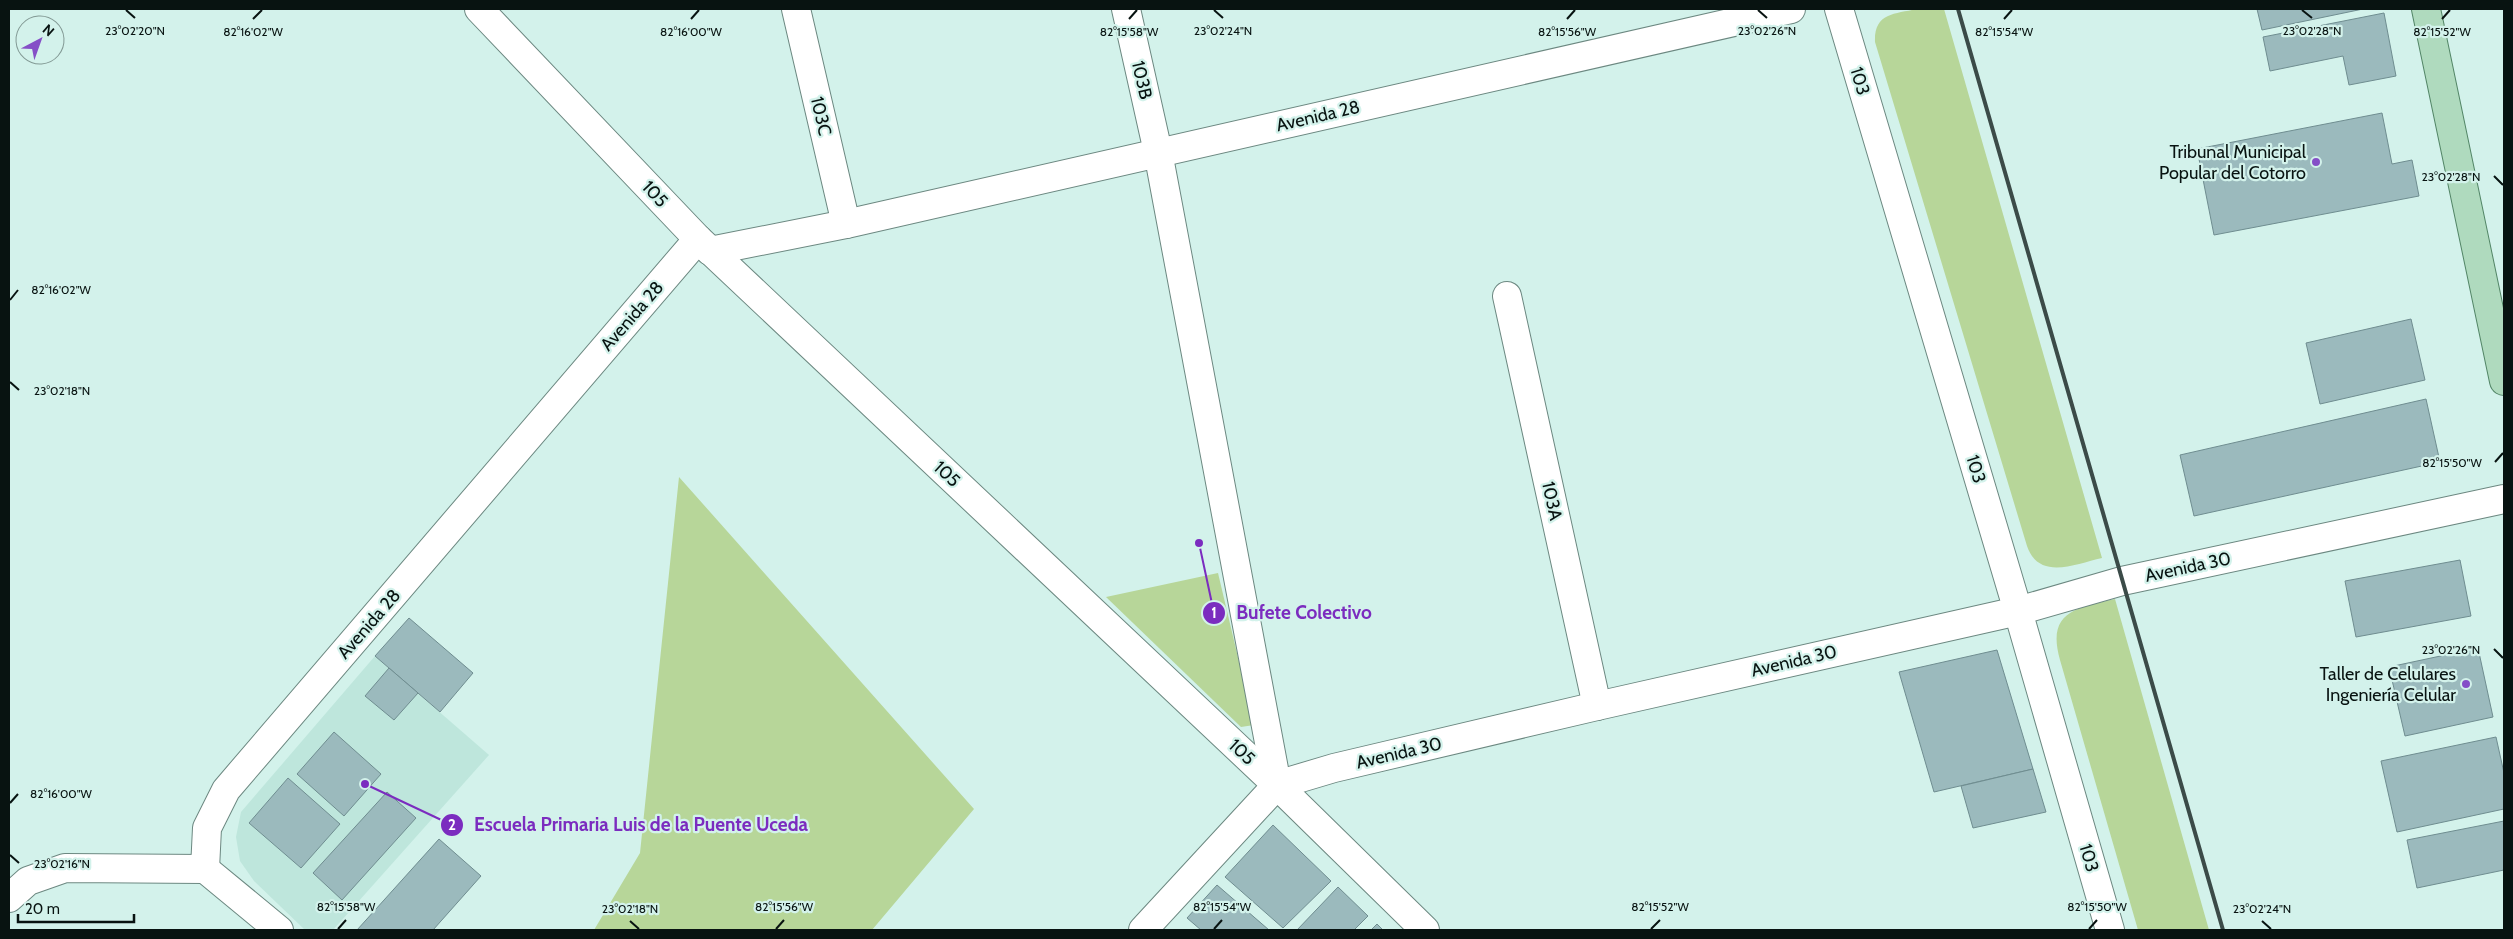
<svg xmlns="http://www.w3.org/2000/svg" width="2513" height="939" font-family="Cabin,sans-serif">
<rect width="100%" height="100%" fill="#d3f2eb"/>
<polygon fill="#bee6dc" points="375,656 489,755 333,930 305,930 254,881 240,861 236,837 241,812"/>
<g fill="#b7d699">
<path d="M1917 9H1944L2102 558C2075 564 2039 581 2027 546L1875 42C1874 13 1894 14 1917 9Z"/>
<polygon points="679,477 974,809 872,930 594,930 640,853"/>
<polygon points="1218,573 1254,725 1241,727 1106,597"/>
<path d="M2115 599 2209 930H2138L2060 660C2046 611 2077 608 2115 599Z"/>
</g>
<g fill="#9bbabd" stroke="#6f8d90">
<polygon points="2257,9 2363,9 2262,30"/>
<polygon points="2384,13 2396,76 2349,85 2343,56 2270,71 2263,37"/>
<polygon points="2382,113 2392,164 2412,160 2419,196 2214,235 2197,149"/>
<polygon points="2411,319 2425,380 2320,404 2306,343"/>
<polygon points="2426,399 2440,462 2194,516 2180,455"/>
<polygon points="2460,560 2471,616 2356,637 2345,581"/>
<polygon points="409,618 473,673 440,712 375,656"/>
<polygon points="2478,648 2493,717 2405,736 2389,667"/>
<polygon points="1997,650 2033,769 1934,792 1899,672"/>
<polygon points="389,668 418,693 394,720 365,696"/>
<polygon points="334,732 381,774 344,816 297,774"/>
<polygon points="2496,737 2504,773 2504,809 2397,832 2381,761"/>
<polygon points="2033,769 2046,812 1973,828 1961,786"/>
<polygon points="288,778 340,824 301,868 249,823"/>
<polygon points="387,792 416,818 342,900 313,873"/>
<polygon points="2504,821 2504,870 2417,888 2407,840"/>
<polygon points="1273,825 1331,881 1283,928 1225,877"/>
<polygon points="439,839 481,876 433,930 357,930"/>
<polygon points="1217,885 1269,930 1201,930 1187,918"/>
<polygon points="1338,887 1368,916 1354,930 1297,930"/>
<polygon points="1377,924 1383,930 1371,930"/>
</g>
<g fill="none" stroke-linecap="round" stroke-linejoin="round">
<defs>
<g id="street">
<polyline points="479,9 698,239 1277,785 1425,930"/>
<polyline points="796,9 846,224"/>
<polyline points="1126,9 1158,152 1277,785"/>
<polyline points="1839,9 2018,611 2110,930"/>
<polyline points="710,251 846,224 1791,9"/>
<polyline points="1507,296 1597,706"/>
<polyline points="205,869 279,930"/>
<polyline points="9,898 28,881 65,868 205,869 207,828 226,790 698,239"/>
<polyline points="1143,930 1277,785 1334,768 1597,706 2018,611 2122,581 2504,499"/>
</g>
<polyline id="primary" points="2426,9 2504,381"/>
</defs>
<use href="#street" stroke="#6c8881" stroke-width="30"/>
<use href="#primary" stroke="#528566" stroke-width="30"/>
<use href="#street" stroke="#fff" stroke-width="28"/>
<use href="#primary" stroke="#afdabe" stroke-width="28"/>
<polyline stroke="#3b4b48" stroke-width="4" points="1958,9 2223,930"/>
</g>
<path fill="none" stroke="#081311" stroke-width="2" d="M126 10 135 18M1214 10 1223 18M1758 10 1767 18M2302 10 2312 18M253 19 262 10M691 19 699 10M1129 19 1137 10M1567 19 1575 10M2004 19 2012 10M2442 19 2450 10M2494 176 2503 185M10 300 18 290M10 382 19 390M2495 462 2503 453M2494 649 2503 658M10 803 18 794M10 855 19 863M630 921 639 929M2262 921 2271 929M338 929 346 920M776 929 784 920M1214 929 1222 920M1651 929 1660 920M2089 929 2097 920"/>
<g fill="#854fc7" stroke="#d3f2eb" stroke-width="2">
<circle cx="2316" cy="162" r="5"/>
<circle cx="2466" cy="684" r="5"/>
</g>
<g text-anchor="middle" stroke-width="4.5" stroke-linejoin="round" paint-order="stroke">
<g font-size="18" fill="#081311" stroke="#d3f2eb">
<text transform="translate(1142 80) rotate(77)" y="6">103B</text>
<text transform="translate(1860 81) rotate(73)" y="6">103</text>
<text transform="translate(821 116) rotate(77)" y="6">103C</text>
<text transform="translate(1318 116) rotate(-13)" y="6">Avenida 28</text>
<text transform="translate(655 194) rotate(47)" y="6">105</text>
<text transform="translate(632 316) rotate(-49)" y="6">Avenida 28</text>
<text transform="translate(1976 469) rotate(73)" y="6">103</text>
<text transform="translate(947 474) rotate(43)" y="6">105</text>
<text transform="translate(1552 501) rotate(78)" y="6">103A</text>
<text transform="translate(2188 567) rotate(-12)" y="6">Avenida 30</text>
<text transform="translate(369 624) rotate(-49)" y="6">Avenida 28</text>
<text transform="translate(1794 661) rotate(-13)" y="6">Avenida 30</text>
<text transform="translate(1242 752) rotate(43)" y="6">105</text>
<text transform="translate(1399 753) rotate(-13)" y="6">Avenida 30</text>
<text transform="translate(2089 858) rotate(74)" y="6">103</text>
</g>
<g font-size="18" fill="#081311" stroke="#d3f2eb" text-anchor="end">
<text x="2306" y="158">Tribunal Municipal<tspan x="2306" dy="21">Popular del Cotorro</tspan></text>
<text x="2456" y="680">Taller de Celulares<tspan x="2456" dy="21">Ingeniería Celular</tspan></text>
</g>
</g>
<g font-size="12" text-anchor="middle" fill="#081311" stroke="#d3f2eb" stroke-width="4.5" stroke-linejoin="round" paint-order="stroke">
<text x="135" y="35">23°02'20"N</text>
<text x="1223" y="35">23°02'24"N</text>
<text x="1767" y="35">23°02'26"N</text>
<text x="2312" y="35">23°02'28"N</text>
<text x="253" y="36">82°16'02"W</text>
<text x="691" y="36">82°16'00"W</text>
<text x="1129" y="36">82°15'58"W</text>
<text x="1567" y="36">82°15'56"W</text>
<text x="2004" y="36">82°15'54"W</text>
<text x="2442" y="36">82°15'52"W</text>
<text x="2451" y="181">23°02'28"N</text>
<text x="61" y="294">82°16'02"W</text>
<text x="62" y="395">23°02'18"N</text>
<text x="2452" y="467">82°15'50"W</text>
<text x="2451" y="654">23°02'26"N</text>
<text x="61" y="798">82°16'00"W</text>
<text x="62" y="868">23°02'16"N</text>
<text x="346" y="911">82°15'58"W</text>
<text x="784" y="911">82°15'56"W</text>
<text x="1222" y="911">82°15'54"W</text>
<text x="1660" y="911">82°15'52"W</text>
<text x="2097" y="911">82°15'50"W</text>
<text x="630" y="913">23°02'18"N</text>
<text x="2262" y="913">23°02'24"N</text>
</g>
<path fill="none" stroke="#7b2cbf" stroke-width="2" d="M1199 543L1214 613M365 784L452 825"/>
<g fill="#7b2cbf" stroke="#d3f2eb" stroke-width="2">
<circle cx="1199" cy="543" r="5"/>
<circle cx="365" cy="784" r="5"/>
<circle cx="1214" cy="613" r="12"/>
<circle cx="452" cy="825" r="12"/>
</g>
<g font-size="15" text-anchor="middle" font-weight="bold" fill="#fff">
<text x="1214" y="618">1</text>
<text x="452" y="830">2</text>
</g>
<g font-size="19" text-anchor="middle" font-weight="bold" fill="#7b2cbf" stroke="#d3f2eb" stroke-width="4.5" stroke-linejoin="round" paint-order="stroke">
<text x="1304" y="619">Bufete Colectivo</text>
<text x="641" y="831">Escuela Primaria Luis de la Puente Uceda</text>
</g>
<rect width="2513" height="939" fill="none" stroke="#081311" stroke-width="20"/>
<g transform="translate(40 40) rotate(41)"><circle r="24" fill="#d3f2eb" stroke="#829994"/>
<path d="M0-4L9 19L0 12L-9 19Z" fill="#854fc7"/>
<text y="-8" font-size="14" font-weight="bold" text-anchor="middle" fill="#081311">N</text>
</g>
<path d="M18 914v8h116v-8" fill="none" stroke="#081311" stroke-width="2.5"/>
<text x="25" y="914" font-size="15" fill="#081311" stroke="#d3f2eb" stroke-width="4" paint-order="stroke">20 m</text>
</svg>
